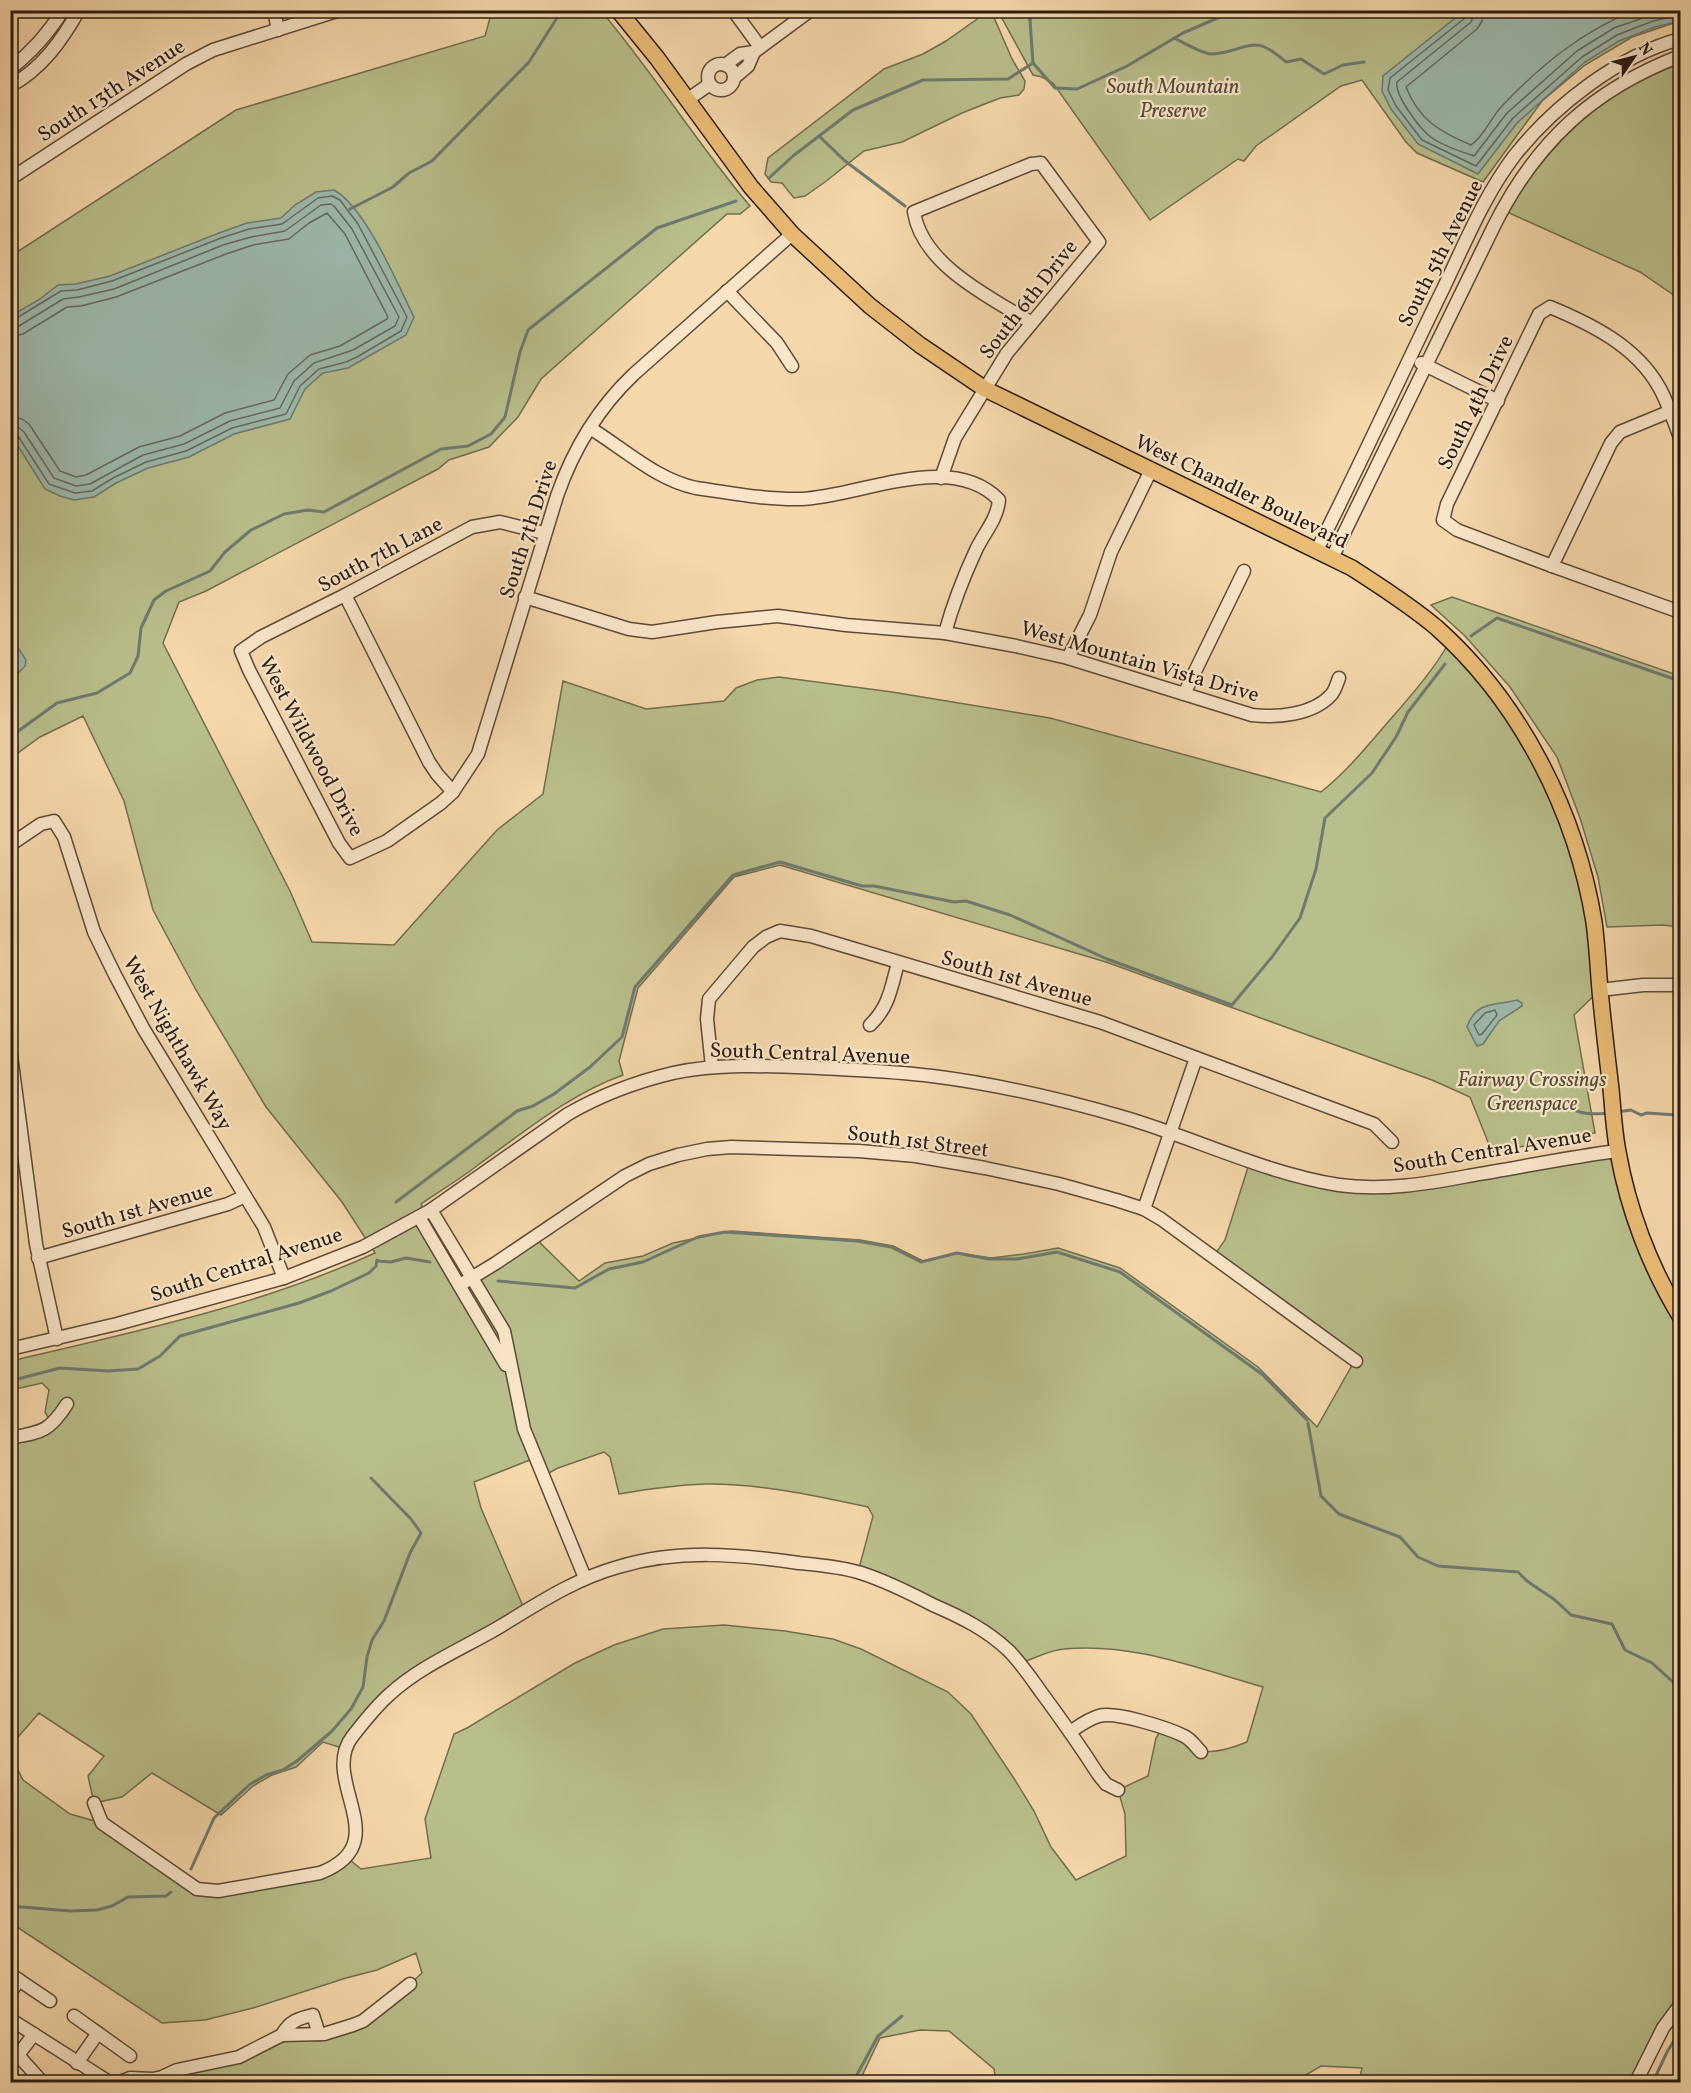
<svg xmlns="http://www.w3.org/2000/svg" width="1691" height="2093" font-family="Vollkorn,serif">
<rect width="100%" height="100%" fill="#f6d8ac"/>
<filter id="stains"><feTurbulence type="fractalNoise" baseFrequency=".00333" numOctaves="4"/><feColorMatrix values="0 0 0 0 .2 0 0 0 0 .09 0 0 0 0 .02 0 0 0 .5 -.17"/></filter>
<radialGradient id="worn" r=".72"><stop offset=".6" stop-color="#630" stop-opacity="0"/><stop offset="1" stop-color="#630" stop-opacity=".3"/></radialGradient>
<g fill="#b9bf8c" stroke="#726d4f" stroke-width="1.5">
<polygon points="1680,10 1680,21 1632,37 1585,65 1542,101 1483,182 1417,153 1406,142 1362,80 1341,86 1256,146 1244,161 1238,159 1150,220 1053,83 1042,77 1033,75 998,11"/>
<path d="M492 11H601C654 73 697 144 750 206L740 214H727L541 379 518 417 489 447 449 460 438 469 206 591 179 602 163 643 290 891 312 942 394 945 497 830 543 794 563 681 646 709 724 701 736 688 757 680 779 677 892 692 1050 718 1321 792C1344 774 1363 751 1382 729 1407 700 1432 673 1450 641L1501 699 1568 821 1600 990 1574 1015 1595 1133 1492 1152 1470 1097 1432 1080 1106 962 780 865 734 877 638 988 619 1061 623 1075C570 1094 524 1132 478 1165 460 1179 440 1191 421 1204L466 1281 534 1237 579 1281 605 1263 643 1256 673 1243 731 1231 860 1240 893 1246 923 1261 958 1253 991 1258 1024 1254 1058 1248 1120 1268 1258 1367 1317 1427 1355 1360 1213 1257 1225 1240 1250 1161 1366 1187 1618 1151 1627 1190 1680 1316V2005L1636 2082H1359L1362 2068 1321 2066 1294 2082H996L994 2069 949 2031 920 2030 880 2038 859 2082H164L177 2070 239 2057 282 2035 353 2025 410 1984 422 1973 416 1953 377 1970 346 1978 253 2008 205 2020 162 2023 11 1923V1763L17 1768 23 1780 70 1814 102 1823 197 1889 320 1873 346 1857 361 1869 431 1858 425 1819 454 1734 467 1728 575 1663 614 1645 663 1629 724 1625 785 1631 833 1639 861 1649 948 1692 971 1714 1015 1780 1034 1811 1051 1847 1076 1880 1126 1856 1125 1814 1118 1790 1148 1776 1156 1738 1162 1728C1200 1751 1202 1760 1247 1742L1263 1687C1199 1669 1132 1642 1064 1649 1049 1650 1034 1659 1020 1663L982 1629 858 1572 873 1516 868 1507C817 1496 758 1483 705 1484 677 1485 648 1489 619 1494L610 1457 604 1452 558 1468 543 1476 535 1458 474 1482 481 1508 525 1611 417 1673 345 1749 323 1742 296 1767 272 1775 253 1786 221 1815 152 1773 122 1797 94 1803 88 1776 104 1756 39 1713 11 1745V1438L52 1424 45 1412 49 1390 42 1383 11 1390V1361C134 1332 259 1306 375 1253L342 1202 266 1107 196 990 153 910 124 801 83 716 40 737 11 758V256L236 110 485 36Z"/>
<polygon points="987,12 992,13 1012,59 1025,81 1024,89 1019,95 1000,98 962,113 902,142 864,151 825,182 805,196 794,198 782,183 771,182 765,174 768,158 884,69 923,54 946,41"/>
<path d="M1680 64V304L1672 294 1640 272 1507 212C1550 143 1602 90 1680 64Z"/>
<polygon points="1452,597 1680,676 1680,927 1663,925 1607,927 1598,877 1580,818 1557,757 1510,687 1465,636 1431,605"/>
</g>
<g fill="#9db9ad" stroke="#6f7a6f" stroke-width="1.5">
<polygon points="1464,11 1680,10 1680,21 1655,27 1619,41 1585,62 1517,123 1478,174 1418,144 1391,109 1382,91 1383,76"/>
<path d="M334 190C366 208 397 283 414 317L406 335 348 368 323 373 305 389 290 419 234 434 189 457 148 468 116 483 94 497 74 500 60 496 45 489 11 435V316L40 299 58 285 76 284 110 276 219 233 247 223 281 218 295 205 316 192Z"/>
<polygon points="11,637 26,660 25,666 11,681"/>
<path d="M1517 1000 1522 1003V1006L1499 1021 1483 1044 1477 1046 1467 1027C1476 1000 1496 1006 1517 1000Z"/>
</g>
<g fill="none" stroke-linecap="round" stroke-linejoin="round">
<g stroke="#646a60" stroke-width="1.5">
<polyline points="1467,10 1465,18 1390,78 1388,90 1396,106 1422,140 1476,166 1513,118 1582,57 1617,35 1653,21 1680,15"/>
<path d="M1475 10 1471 22 1397 82C1394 94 1417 124 1427 134 1438 144 1459 151 1474 156L1507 113 1577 51 1614 28 1666 10"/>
<path d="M1484 10 1482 21 1477 29 1406 87C1419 120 1440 132 1471 145 1484 137 1491 117 1502 106 1540 66 1583 30 1636 10"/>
<polyline points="10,320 15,319 61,291 77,290 112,281 221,238 249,229 282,224 318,198 332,196 340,200 358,224 407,317 401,331 357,357 346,362 319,369 300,386 286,414 232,428 186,451 146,462 113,478 92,491 75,493 49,484 18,436 10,433"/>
<polyline points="10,328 19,326 63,299 79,297 114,289 223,245 251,237 285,231 321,205 331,204 334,206 352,229 399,317 395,326 353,350 314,363 294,381 280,408 230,421 184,444 143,455 90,484 76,486 54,478 24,432 18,427 10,426"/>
<polyline points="10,337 23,334 67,307 81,306 116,297 226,254 253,245 289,239 309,223 327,213 345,234 388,317 387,319 340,346 310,355 288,374 274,400 225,413 180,436 139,447 86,475 76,477 60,471 29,424 22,419 10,417"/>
<polygon points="1495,1010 1497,1015 1482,1034 1479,1035 1474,1025 1485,1013"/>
</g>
<g stroke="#6f7a6f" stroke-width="3">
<polyline points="1027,10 1030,20"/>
<path d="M1174 38C1183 42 1204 55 1213 54 1250 51 1251 31 1286 62L1301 59 1324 74 1343 65 1364 62"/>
<polyline points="1033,63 1030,20 1036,10"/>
<polyline points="819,136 845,161 905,206"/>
<polyline points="769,178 793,156 853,110 923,80 1008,79 1033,63 1055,88 1077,89 1127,66 1183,33 1236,10"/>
<polyline points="350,209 393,187 409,173 432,161 529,62 562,10"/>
<polyline points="1471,636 1497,618 1680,681"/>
<polyline points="10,737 57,703 97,693 130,673 138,656 141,628 154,600 166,591 210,571 225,552 251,530 284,514 308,510 324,512 441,449 468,446 491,434 505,417 520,352 528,330 657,228 736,201"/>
<path d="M1565 1106C1580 1114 1591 1115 1608 1113"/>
<polyline points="1617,1112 1631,1110 1641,1115 1647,1113 1677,1115"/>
<polyline points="396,1202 517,1111 533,1106 554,1094 590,1067 622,1037 635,987 733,875 780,862 862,886 874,886 954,902 966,901 1010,915 1107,959 1232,1005 1272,957 1300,918 1316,869 1325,818 1372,773 1396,737 1408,712 1445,664"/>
<polyline points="377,1261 391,1262 406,1258 430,1262"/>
<polyline points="498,1281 575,1288 609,1269 643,1262 698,1237 725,1232 857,1241 891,1247 921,1262 957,1253 989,1259 1017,1259 1057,1252 1120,1272 1263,1375 1307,1420"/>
<polyline points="10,1381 60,1368 108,1371 138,1369 160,1356 180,1336 299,1303 331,1291 369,1273 376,1266 377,1260"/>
<polyline points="1308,1423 1321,1496 1339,1514 1400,1537 1418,1557 1438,1566 1518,1572 1527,1581 1555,1600 1571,1615 1612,1624 1625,1650 1652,1663 1673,1682 1680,1698"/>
<polyline points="191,1869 214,1818 249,1785 266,1775 283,1770 297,1761 332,1731 351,1709 363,1687 367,1657 372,1640 384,1621 410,1553 421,1533 411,1519 371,1478"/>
<polyline points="10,1906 70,1911 97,1910 112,1906 128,1897 166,1896 171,1892"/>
<polyline points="853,2082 878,2036 902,2016"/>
<polyline points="1653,2082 1667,2052 1680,2031"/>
</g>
<defs>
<g id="minor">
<polyline points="274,10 278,30"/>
<polyline points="733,10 760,47"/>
<circle cx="721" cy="77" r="13"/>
<polyline points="725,65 740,54 754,52 811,10"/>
<path d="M10 69C32 52 48 34 63 10"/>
<polyline points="734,78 748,66 754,52"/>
<path d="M10 86C42 69 62 40 79 10"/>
<polyline points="687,100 710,84"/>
<polyline points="10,179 186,64 213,50 340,10"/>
<polyline points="727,291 777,343 792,366"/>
<polyline points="1421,363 1498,401"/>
<path d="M590 428C624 449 657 480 696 488 730 493 767 500 801 499 859 497 951 450 999 500 997 520 984 533 976 550 963 578 953 604 945 633"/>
<path d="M1680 438C1674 421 1668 403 1659 387 1636 346 1591 324 1550 307L1539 314 1447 504 1443 520 1457 530 1552 566 1680 612"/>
<path d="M941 478 955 438 1007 353 1099 242 1041 163 1031 164 914 212C922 265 991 298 1032 323"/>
<path d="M544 533 500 522 472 527 345 595 261 637 241 651 249 670 339 843 350 858 387 841 441 803 453 792 478 754 557 496C573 450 598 408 634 374L792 234"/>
<path d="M1317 550C1361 463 1401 375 1444 287 1465 243 1485 194 1515 155 1555 105 1618 56 1680 39"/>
<path d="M1332 558 1494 226C1536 142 1592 90 1680 56"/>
<polyline points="1552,566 1611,443 1620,432 1671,411"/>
<polyline points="345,595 429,762 437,774 453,792"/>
<path d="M525 597 629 629 652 632 717 622 778 616 846 625 945 633 1016 646 1068 658 1252 715C1276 718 1313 715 1331 695 1335 691 1337 683 1339 678"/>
<polyline points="1068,658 1090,615 1111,552 1151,470"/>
<polyline points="1184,694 1244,571"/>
<polyline points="10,845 41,824 54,821 64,837 94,932 115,975 143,1028 264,1227 284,1278"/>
<polyline points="1600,990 1643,985 1680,985"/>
<path d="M870 1025C889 1007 891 988 898 963"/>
<polyline points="10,1048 36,1244 57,1339"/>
<polyline points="712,1067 707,1019 709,999 753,947 766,937 780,931 811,936 1100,1022 1374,1124 1392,1142"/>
<polyline points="1144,1209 1196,1058"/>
<polyline points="431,1210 504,1331 524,1429 585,1578"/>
<polyline points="419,1217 506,1365"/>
<polyline points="38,1258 228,1204 245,1196"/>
<polyline points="460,1285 496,1263 625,1176 649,1164 678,1155 707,1149 731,1147 859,1151 916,1156 985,1168 1059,1184 1116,1200 1144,1209 1161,1219 1356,1361"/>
<path d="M10 1349 117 1324 284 1278 363 1247 431 1210 568 1114C601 1095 635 1082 673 1073 720 1063 771 1066 819 1068 856 1070 895 1071 932 1076 996 1084 1061 1099 1123 1117 1195 1138 1264 1173 1339 1185 1382 1191 1426 1184 1468 1176 1518 1168 1568 1157 1618 1151"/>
<path d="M10 1438C42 1432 49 1432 67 1404"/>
<path d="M1070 1732C1079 1726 1088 1719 1099 1716 1115 1711 1168 1728 1184 1736 1191 1739 1196 1747 1201 1752"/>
<path d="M94 1803 102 1823 197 1889 218 1891 320 1873C398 1843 319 1781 352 1737 363 1723 376 1706 390 1694 422 1665 464 1648 501 1626 539 1603 575 1579 618 1567 678 1549 738 1554 799 1563 820 1565 842 1567 861 1573 886 1581 910 1593 933 1605 961 1617 987 1630 1009 1651 1021 1663 1031 1678 1041 1692 1061 1719 1080 1746 1098 1774L1106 1784 1118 1790"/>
<polyline points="10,1974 50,2001"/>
<polyline points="10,1993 19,1980"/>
<polyline points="74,2016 130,2056"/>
<polyline points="10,2019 109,2082"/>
<polyline points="34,2034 18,2055 42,2082"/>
<path d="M282 2035C289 2021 300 2018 313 2015L319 2034"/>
<polyline points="77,2063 98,2033"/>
<polyline points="108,2082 120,2082 130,2078 153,2079 162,2077 177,2070 239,2057 282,2035 324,2034 353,2025 363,2021 410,1984"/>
<polyline points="1636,2082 1663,2028 1680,2005"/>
</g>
<path id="major" d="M618 10 657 58 751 187 792 234 870 306 920 345 985 389 1352 568C1381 587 1410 605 1437 628 1521 703 1576 812 1594 922 1597 944 1598 967 1600 990 1603 1023 1607 1056 1611 1089 1613 1110 1614 1131 1618 1152 1628 1209 1650 1267 1680 1316"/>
</defs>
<use href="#minor" stroke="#5d4a38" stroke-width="15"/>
<use href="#major" stroke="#2a1b12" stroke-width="18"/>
<use href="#minor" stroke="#f9e6c9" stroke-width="12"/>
<use href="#major" stroke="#ebbc76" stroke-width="15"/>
</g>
<g text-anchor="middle" stroke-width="4.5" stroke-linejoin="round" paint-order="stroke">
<g font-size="21" font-style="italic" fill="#554c37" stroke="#f9e6c9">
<text x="1173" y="93">South Mountain<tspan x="1173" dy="24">Preserve</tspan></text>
<text x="1532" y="1086">Fairway Crossings<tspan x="1532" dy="24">Greenspace</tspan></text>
</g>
<g font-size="21" fill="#2a1b12" stroke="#f9e6c9">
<text transform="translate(111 90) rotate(-33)" y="7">South 13th Avenue</text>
<text transform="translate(1440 253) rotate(-63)" y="7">South 5th Avenue</text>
<text transform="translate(1028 299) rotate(-52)" y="7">South 6th Drive</text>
<text transform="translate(1475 402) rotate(-64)" y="7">South 4th Drive</text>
<text transform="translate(1242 491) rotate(26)" y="7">West Chandler Boulevard</text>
<text transform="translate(528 529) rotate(-72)" y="7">South 7th Drive</text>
<text transform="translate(380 554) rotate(-28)" y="7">South 7th Lane</text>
<text transform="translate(1140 661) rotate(16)" y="7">West Mountain Vista Drive</text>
<text transform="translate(312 746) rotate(62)" y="7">West Wildwood Drive</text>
<text transform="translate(1017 978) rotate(16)" y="7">South 1st Avenue</text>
<text transform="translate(178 1043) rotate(60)" y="7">West Nighthawk Way</text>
<text transform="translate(810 1053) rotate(2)" y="7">South Central Avenue</text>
<text transform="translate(918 1141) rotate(7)" y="7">South 1st Street</text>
<text transform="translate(1492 1150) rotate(-9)" y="7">South Central Avenue</text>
<text transform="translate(137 1210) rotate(-16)" y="7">South 1st Avenue</text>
<text transform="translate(246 1264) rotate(-18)" y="7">South Central Avenue</text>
</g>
</g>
<rect width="1691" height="2093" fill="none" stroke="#f6d8ac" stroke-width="36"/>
<rect x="12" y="12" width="1667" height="2069" fill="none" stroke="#2a1b12" stroke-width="3"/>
<rect x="18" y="18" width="1655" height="2057" fill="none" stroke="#2a1b12" stroke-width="1.5"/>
<g transform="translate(1634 57) rotate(55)" stroke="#f9e6c9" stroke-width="4.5" paint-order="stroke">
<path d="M0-4.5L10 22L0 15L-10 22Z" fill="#2a1b12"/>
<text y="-9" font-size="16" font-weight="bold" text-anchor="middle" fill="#2a1b12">N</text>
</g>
<rect width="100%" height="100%" filter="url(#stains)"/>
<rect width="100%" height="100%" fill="url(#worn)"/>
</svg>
